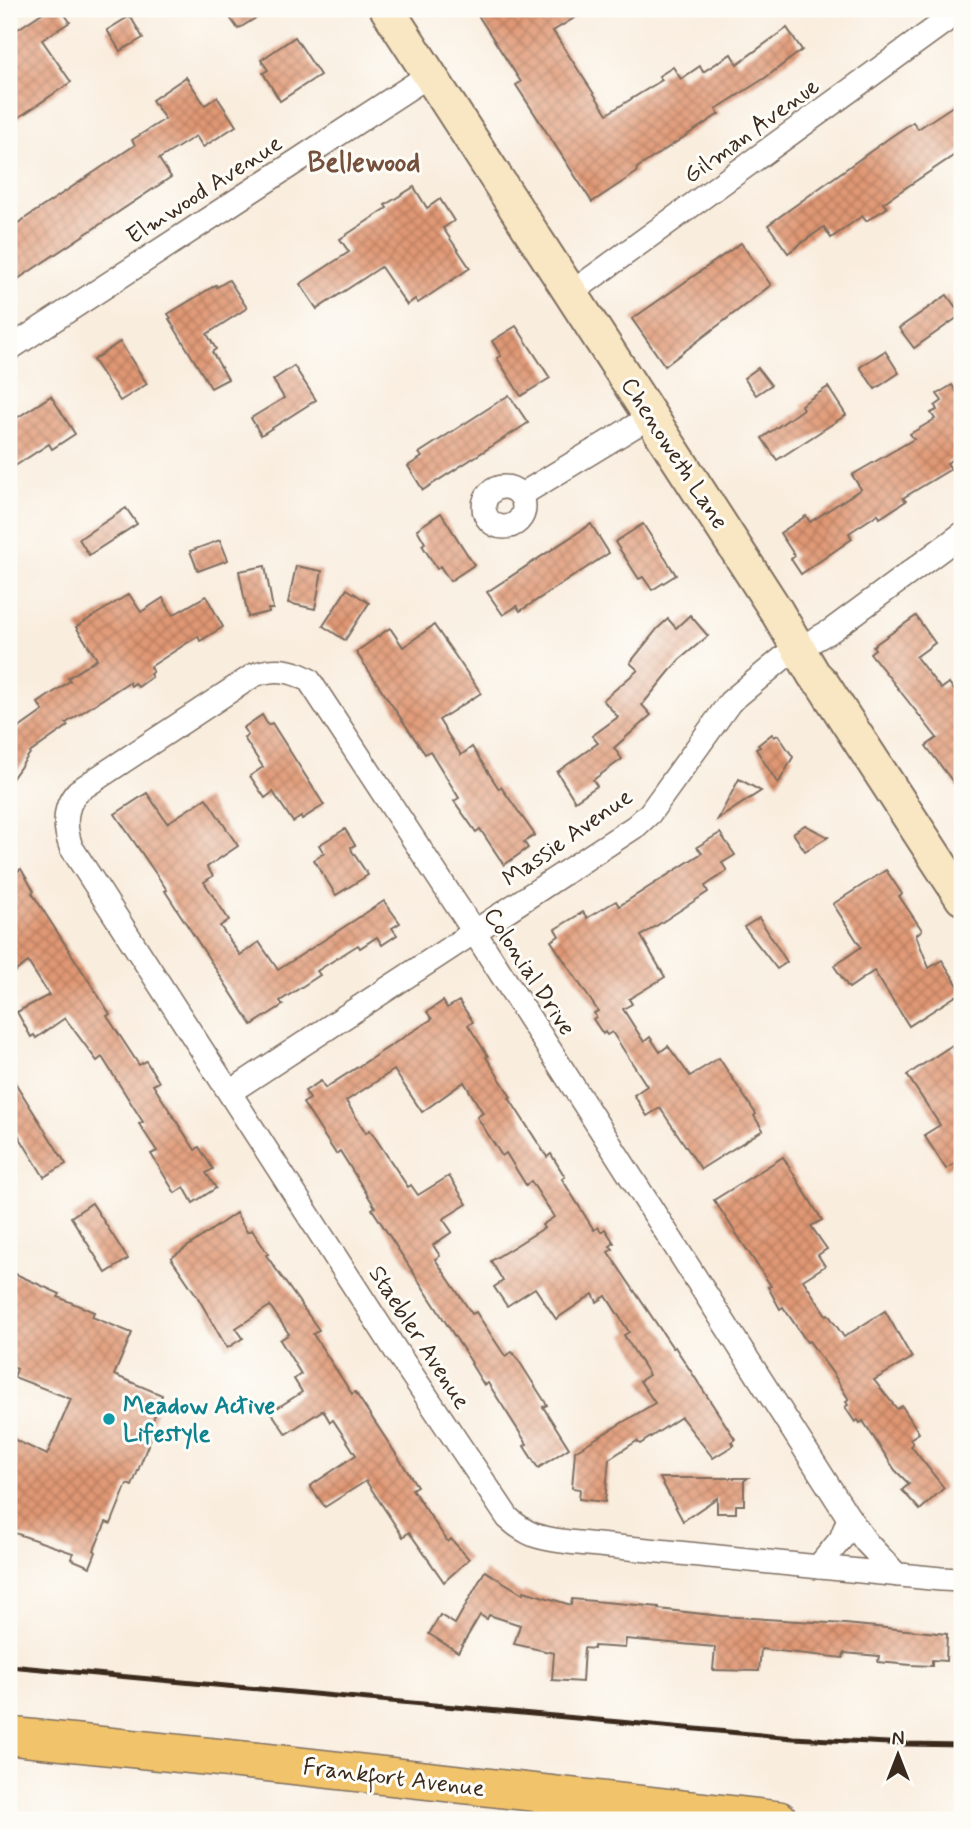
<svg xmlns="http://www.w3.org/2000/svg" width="971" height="1829" font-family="Mynerve,sans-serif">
<defs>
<pattern id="building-cross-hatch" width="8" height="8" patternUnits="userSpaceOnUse" patternTransform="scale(1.75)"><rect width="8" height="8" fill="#e09874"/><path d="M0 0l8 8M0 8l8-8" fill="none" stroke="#b77c5f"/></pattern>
</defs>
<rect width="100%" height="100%" fill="#fdfcf7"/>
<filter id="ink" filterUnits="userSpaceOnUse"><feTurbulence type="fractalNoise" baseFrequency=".0143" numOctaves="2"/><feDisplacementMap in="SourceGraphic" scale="14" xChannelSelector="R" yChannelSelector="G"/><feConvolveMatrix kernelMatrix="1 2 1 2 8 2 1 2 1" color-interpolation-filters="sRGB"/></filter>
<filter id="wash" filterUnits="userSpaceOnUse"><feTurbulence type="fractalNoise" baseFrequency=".00686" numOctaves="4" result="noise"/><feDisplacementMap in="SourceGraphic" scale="28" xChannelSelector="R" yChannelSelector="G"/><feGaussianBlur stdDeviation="1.57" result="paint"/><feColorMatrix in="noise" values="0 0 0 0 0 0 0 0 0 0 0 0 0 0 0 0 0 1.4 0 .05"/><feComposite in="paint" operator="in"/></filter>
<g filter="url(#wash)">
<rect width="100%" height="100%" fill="#f9edde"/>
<g id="blocks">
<g fill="url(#building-cross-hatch)">
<polygon points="48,9 61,9 70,22 42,40 71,82 9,124 9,35"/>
<polygon points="224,9 270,9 238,29"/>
<polygon points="474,9 589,9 553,31 607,114 662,80 659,76 673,67 681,79 700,66 703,72 731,54 737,64 787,28 802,50 765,78 716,109 719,114 637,168 636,173 592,202 516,85 521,82"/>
<polygon points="130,16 143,38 120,51 107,30"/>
<polygon points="295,37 320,75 280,101 263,73 268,70 261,60"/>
<polygon points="186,77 205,105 217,97 236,126 203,147 196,136 159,159 171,177 9,285 9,229 135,145 132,140 165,119 152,100"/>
<polygon points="962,100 962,150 883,203 887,208 866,221 862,216 831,238 824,227 788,253 768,225 892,136 913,122 918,129"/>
<polygon points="414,187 427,208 440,199 454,221 443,228 470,268 418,303 415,299 407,305 381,267 317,309 300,284 349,252 340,239 387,208 385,205"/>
<polygon points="741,243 771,285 665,366 632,319"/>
<polygon points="229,280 247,308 207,334 216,349 212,352 228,379 211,388 169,319 171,318 168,314 216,285 217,287"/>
<polygon points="947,295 961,315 914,348 899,328"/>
<polygon points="516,326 550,378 521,396 497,358 501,356 492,341"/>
<polygon points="120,342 147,384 120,401 93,360"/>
<polygon points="885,351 899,373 875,389 860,367"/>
<polygon points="294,366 316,400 261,435 251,418 284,398 273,380"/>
<polygon points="758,368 771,385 756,395 744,378"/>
<polygon points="952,385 962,400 962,453 947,463 951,469 903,498 906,501 880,518 878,514 849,533 852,539 801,574 791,559 795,556 780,533 806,516 810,522 861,489 852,475 914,439 910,434 935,419 931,413 937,410 935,406 942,401 937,394"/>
<polygon points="828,387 846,415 777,460 762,438 803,409 801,405"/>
<polygon points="509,395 528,423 423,490 408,466 422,457 419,453"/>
<polygon points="51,396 75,434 52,449 49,444 9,470 9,423"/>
<polygon points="126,508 137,524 89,555 79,539"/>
<polygon points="441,513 474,565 450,581 440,566 437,569 422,545 425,543 417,529"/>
<polygon points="591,524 609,553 520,611 517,606 503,615 487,592"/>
<polygon points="643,524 676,575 652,590 643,577 639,579 615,542"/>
<polygon points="220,540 228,560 198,571 190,551"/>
<polygon points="265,566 273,609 268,609 269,612 248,617 239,571"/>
<polygon points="296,566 322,571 315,609 288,603"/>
<polygon points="347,589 369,603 345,640 323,626"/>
<polygon points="129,594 141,612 163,598 173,615 206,596 223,627 200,641 198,636 150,667 153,672 150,674 152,677 138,687 135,683 131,686 129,682 66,723 68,726 31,752 9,783 9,738 12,733 43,711 38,703 70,681 68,678 97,659 76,627"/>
<polygon points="690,615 708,636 679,660 642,705 651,715 614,748 622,759 593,780 597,786 575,801 557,772 598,743 592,736 618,717 603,700 638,670 630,663 658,628 668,619 676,628"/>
<polygon points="916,616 935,643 916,657 941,689 949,683 962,701 962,794 926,746 937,738 870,653 875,649 873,646"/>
<polygon points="434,625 481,693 439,720 461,755 472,747 499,789 501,787 535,835 524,842 528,848 504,865 480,829 476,832 454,801 459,798 430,751 425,754 356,652 390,628 403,647"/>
<polygon points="262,715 268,725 272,723 324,805 302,819 301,817 293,822 273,792 265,798 250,776 263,767 244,738 248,735 243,728"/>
<polygon points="772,734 774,737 778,735 793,757 778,784 756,749 760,747 758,745"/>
<polygon points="739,779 761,791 718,819"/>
<polygon points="147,793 167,823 206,798 238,846 207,867 213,876 204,882 229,920 220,926 240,955 259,942 278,970 384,901 400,923 392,928 397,935 382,945 377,937 360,948 358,945 317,971 320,975 280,1001 283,1005 252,1025 165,891 167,890 115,814"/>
<polygon points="805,825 828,837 805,851 793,833"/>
<polygon points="345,829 355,845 351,847 352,851 368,875 336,895 314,860 324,853 319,845"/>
<polygon points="720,833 735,855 722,863 727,871 705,886 708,892 641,936 665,977 629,999 632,1004 623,1009 644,1042 650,1037 660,1052 668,1046 690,1076 719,1058 756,1114 754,1116 763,1130 701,1169 660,1108 647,1116 634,1095 647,1086 612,1032 607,1035 605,1032 603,1034 593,1019 596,1017 594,1013 598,1011 551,941 559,936 555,929 583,912 587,918 616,901 619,906 702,853 697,847"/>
<polygon points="21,869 34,891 32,893 110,1014 107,1016 139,1065 146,1061 159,1082 153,1085 195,1150 199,1147 213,1169 206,1173 216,1188 193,1203 184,1187 175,1193 151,1154 157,1151 139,1124 143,1122 102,1057 97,1061 65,1018 36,1038 34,1035 31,1037 17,1012 49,995 28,962 9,976 9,877"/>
<polygon points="886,870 902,894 899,896 922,930 916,935 929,968 942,960 962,992 909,1026 874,971 849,988 834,966 861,947 833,904"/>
<polygon points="759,918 787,962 777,969 744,927"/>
<polygon points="443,1001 447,1008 459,1001 473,1022 468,1025 488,1056 486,1057 511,1097 509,1098 547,1157 551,1154 565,1177 562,1179 594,1230 598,1227 601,1232 605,1229 614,1243 610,1246 613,1249 608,1252 673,1348 675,1347 735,1439 731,1442 734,1445 713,1458 681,1417 640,1444 637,1441 609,1459 605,1502 579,1499 580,1489 572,1488 575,1451 655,1403 640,1381 649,1375 624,1335 629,1332 606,1296 597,1302 593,1294 556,1319 535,1288 507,1306 494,1287 503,1281 491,1261 544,1228 542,1225 554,1217 531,1181 526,1185 506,1153 502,1156 477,1117 483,1113 464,1082 422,1112 394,1070 346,1101 366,1133 370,1130 408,1187 411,1185 418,1195 449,1176 467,1204 443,1219 452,1232 433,1245 440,1256 435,1259 472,1314 476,1312 505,1356 512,1352 519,1361 547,1405 543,1407 569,1448 538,1468 524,1446 527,1444 488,1383 484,1385 471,1364 472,1363 372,1209 375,1207 340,1151 336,1154 303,1103 310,1099 305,1091 321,1081 325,1088 432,1019 427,1012"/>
<polygon points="951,1046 962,1063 962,1159 946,1169 924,1135 940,1125 907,1075"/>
<polygon points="9,1073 66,1164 44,1177 9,1120"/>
<polygon points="783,1157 822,1220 811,1226 827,1249 818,1255 825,1266 803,1280 826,1315 828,1314 844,1337 885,1311 912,1358 874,1380 897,1409 902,1406 919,1433 910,1439 913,1444 911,1446 944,1488 920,1510 902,1490 909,1484 895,1470 863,1421 860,1423 858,1420 855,1422 845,1407 848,1405 846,1402 849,1400 834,1375 809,1341 807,1342 783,1307 780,1309 768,1287 771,1286 714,1200"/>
<polygon points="92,1203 128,1259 106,1273 71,1217"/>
<polygon points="236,1213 247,1232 252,1230 268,1254 266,1255 319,1330 313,1334 352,1394 355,1392 417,1486 412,1489 448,1542 451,1539 469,1559 444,1582 409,1532 403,1537 366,1481 325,1507 310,1486 356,1455 333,1420 330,1422 323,1410 286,1434 271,1412 302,1392 294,1379 301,1374 280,1340 289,1334 270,1306 236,1328 243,1338 227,1348 197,1296 171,1258"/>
<polygon points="9,1271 60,1294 58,1297 94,1312 92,1317 132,1333 114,1375 162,1395 149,1431 153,1432 132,1486 127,1484 111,1524 106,1522 94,1550 96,1552 90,1567 71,1559 73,1553 9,1531 9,1437 47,1455 71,1399 14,1377 17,1369 9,1365"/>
<polygon points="660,1478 748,1478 744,1481 744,1505 736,1505 736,1513 717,1513 717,1498 683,1521"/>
<polygon points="485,1571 523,1594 524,1591 571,1605 572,1599 659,1607 659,1609 721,1616 845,1624 947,1634 946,1661 932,1660 932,1666 911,1665 878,1662 879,1656 844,1653 843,1658 761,1649 759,1671 713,1670 715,1647 626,1639 625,1648 594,1646 594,1649 584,1648 582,1682 552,1680 554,1653 514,1644 520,1625 489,1615 487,1619 480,1615 458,1652 429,1634 440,1615 455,1624"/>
</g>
</g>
</g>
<g filter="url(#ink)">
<use href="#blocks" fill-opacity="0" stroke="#7e6e61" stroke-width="2"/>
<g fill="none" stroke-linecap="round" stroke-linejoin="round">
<defs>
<g id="street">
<polyline points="571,293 962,9"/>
<polyline points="9,349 429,75"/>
<circle cx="504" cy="507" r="20"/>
<polyline points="521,495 651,416"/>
<polyline points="230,1092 636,826 650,813 730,702 784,657 832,630 962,534"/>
<polyline points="818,1567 841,1539 849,1518"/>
<path d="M897 1575 866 1542 849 1518 475 933 309 680C290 669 274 668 254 675L78 791C63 807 64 827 71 847L396 1351 508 1518C529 1537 541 1538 568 1542L941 1579 962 1580"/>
</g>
<polyline id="secondary" points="387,9 777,612 814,675 822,683 962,898"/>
<polyline id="primary" points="9,1736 263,1762 779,1820"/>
</defs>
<use href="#street" stroke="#7e6e61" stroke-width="26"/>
<use href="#secondary" stroke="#7e6e61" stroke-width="37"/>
<use href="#primary" stroke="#7e6e61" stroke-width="40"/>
<use href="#street" stroke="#fff" stroke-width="23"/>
<use href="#secondary" stroke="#f9e7c3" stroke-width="33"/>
<use href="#primary" stroke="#f1c36a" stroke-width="37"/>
<polyline stroke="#3b2a1e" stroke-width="5" points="9,1666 793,1738 907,1744 962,1745"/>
</g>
</g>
<circle fill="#0f9aa8" stroke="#fdfcf7" stroke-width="2.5" cx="109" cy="1419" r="7"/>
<g text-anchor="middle" stroke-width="6" stroke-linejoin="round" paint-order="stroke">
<g font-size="24" fill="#3b2a1e" stroke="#fdfcf7">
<text transform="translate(751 130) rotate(-36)" y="8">Gilman Avenue</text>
<text transform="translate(204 189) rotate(-33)" y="8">Elmwood Avenue</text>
<text transform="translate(675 453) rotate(57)" y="8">Chenoweth Lane</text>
<text transform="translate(567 837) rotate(-35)" y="8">Massie Avenue</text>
<text transform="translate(530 971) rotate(57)" y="8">Colonial Drive</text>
<text transform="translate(420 1337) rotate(57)" y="8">Staebler Avenue</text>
<text transform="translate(394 1777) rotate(7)" y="8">Frankfort Avenue</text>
</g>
<g font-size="24" font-weight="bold" fill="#0d838f" stroke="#fdfcf7" text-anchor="start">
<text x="123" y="1413">Meadow Active<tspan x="123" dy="28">Lifestyle</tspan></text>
</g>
<g font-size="28" font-weight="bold" fill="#75503c" stroke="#fdfcf7">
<text x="364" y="171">Bellewood</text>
</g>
</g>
<rect width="971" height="1829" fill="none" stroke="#fdfcf7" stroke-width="35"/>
<g transform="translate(898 1755)" stroke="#fdfcf7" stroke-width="5" paint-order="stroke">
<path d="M0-5L12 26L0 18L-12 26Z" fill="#3b2a1e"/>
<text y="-10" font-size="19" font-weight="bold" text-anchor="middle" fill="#3b2a1e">N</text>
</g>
</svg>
